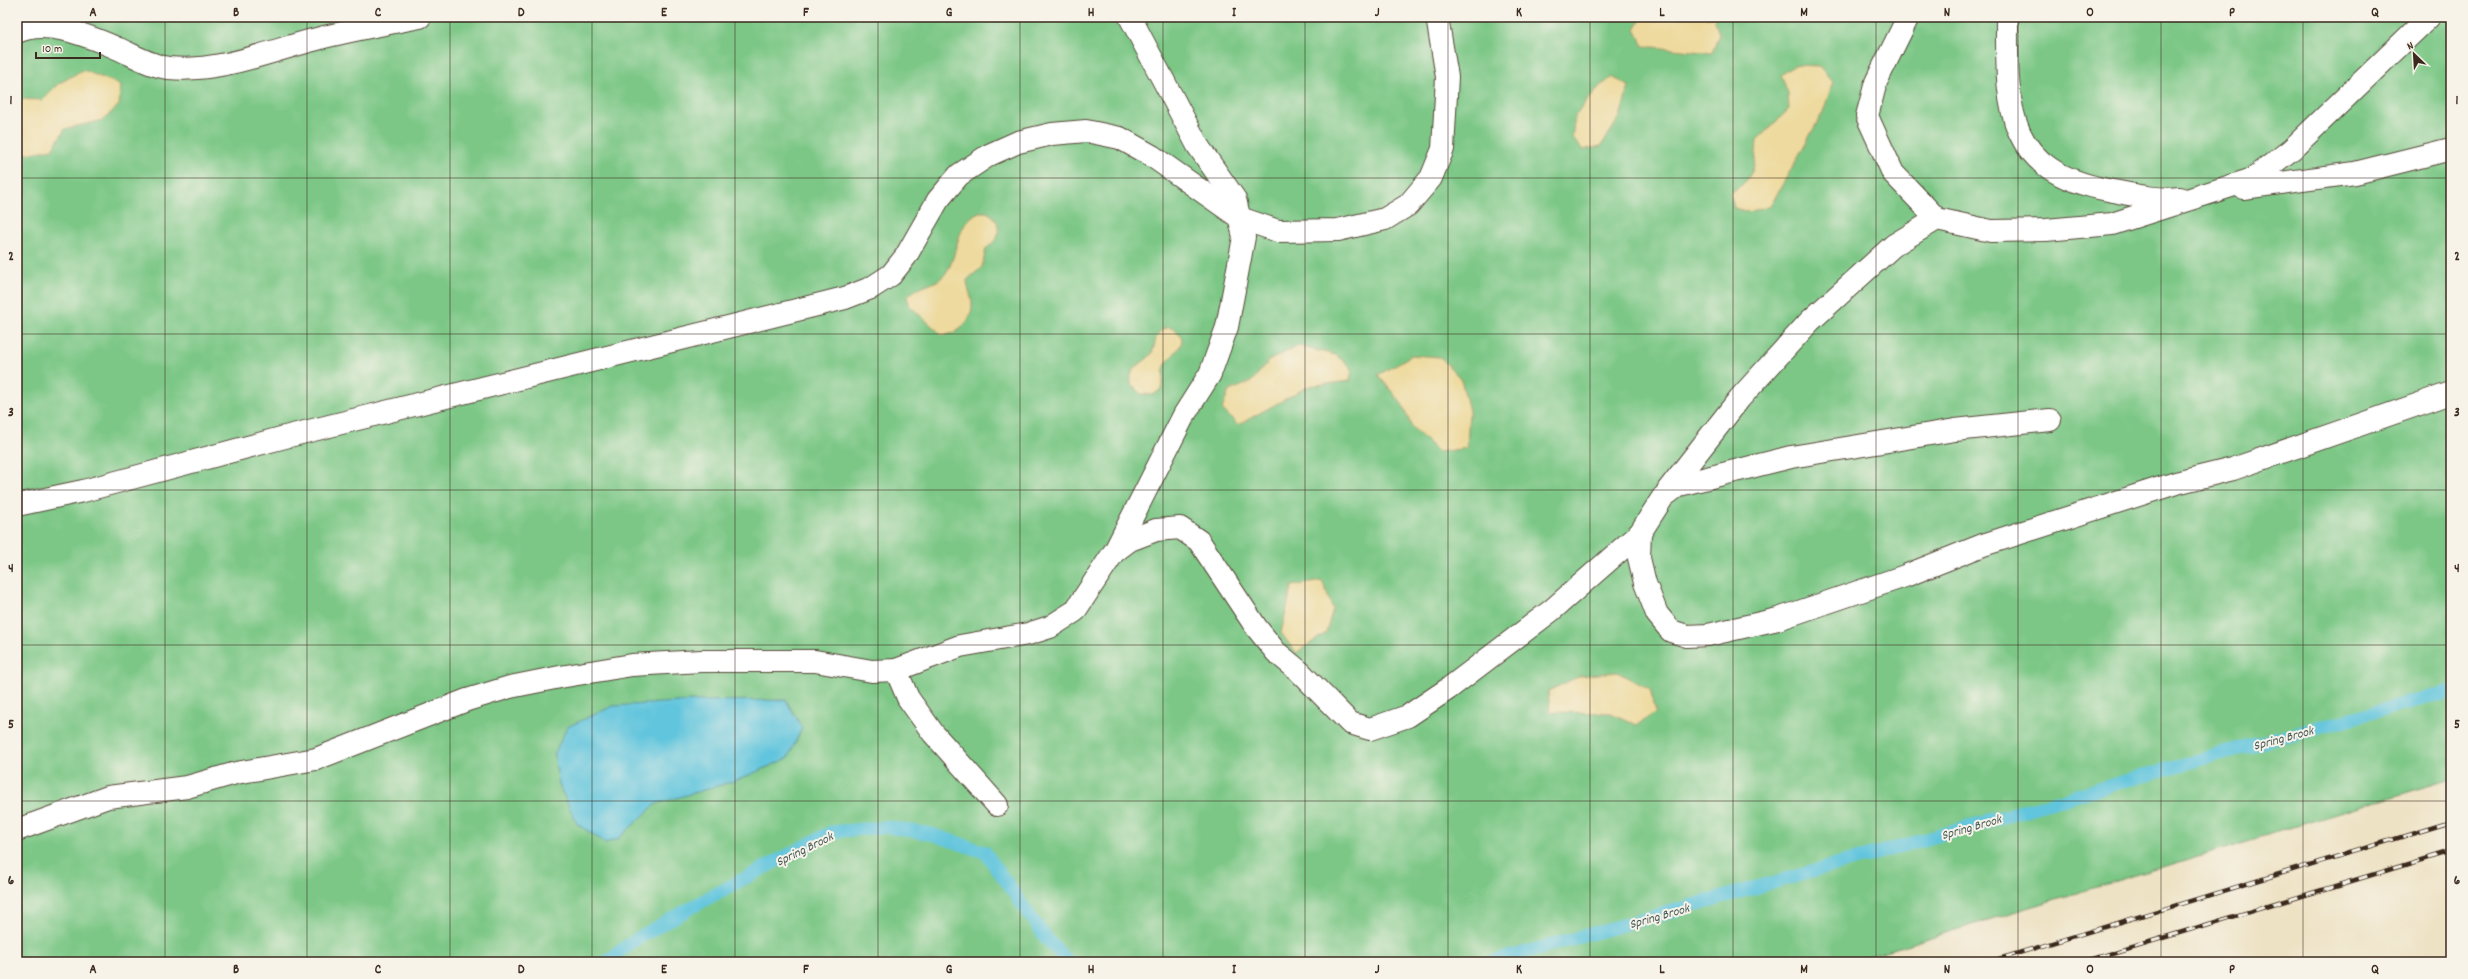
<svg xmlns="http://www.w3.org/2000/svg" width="2468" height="979" font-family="Dekko,sans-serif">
<rect width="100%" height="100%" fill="#f7f3e8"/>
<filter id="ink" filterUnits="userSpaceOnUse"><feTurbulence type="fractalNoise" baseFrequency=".025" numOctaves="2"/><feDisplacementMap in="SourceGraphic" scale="8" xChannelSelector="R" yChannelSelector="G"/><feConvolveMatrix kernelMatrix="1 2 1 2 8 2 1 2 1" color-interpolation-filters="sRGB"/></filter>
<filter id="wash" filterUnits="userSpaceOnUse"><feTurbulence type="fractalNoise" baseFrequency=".012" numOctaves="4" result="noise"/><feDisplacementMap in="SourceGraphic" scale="16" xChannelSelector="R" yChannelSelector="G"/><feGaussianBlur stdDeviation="0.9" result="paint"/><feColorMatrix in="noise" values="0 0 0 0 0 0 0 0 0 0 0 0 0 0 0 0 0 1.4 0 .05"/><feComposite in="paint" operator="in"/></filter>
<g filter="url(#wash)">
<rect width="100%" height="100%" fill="#eee2c4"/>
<polygon fill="#7bc786" stroke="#5b7852" points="17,17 2451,17 2451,779 1850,962 17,962"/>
<g fill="#eeda9e" stroke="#94825e">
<polygon points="1642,17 1714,17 1719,35 1712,53 1643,46 1635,29"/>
<path d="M1795 65 1819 66 1833 82 1823 112 1771 205 1749 212 1734 208 1730 193C1755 179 1755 166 1757 140L1789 109 1788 93 1781 75Z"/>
<polygon points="83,70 121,85 119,105 103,120 65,129 52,149 21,155 17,151 17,99 42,100 58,84"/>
<polygon points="1612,77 1629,86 1620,117 1601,146 1583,150 1572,138 1575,116 1595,91"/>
<path d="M979 212H987C998 219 1000 226 997 238L986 249 982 267 967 280C967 289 972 296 972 304 972 321 959 335 942 335L910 306 907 297C916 285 936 287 946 273 959 254 955 223 979 212Z"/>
<path d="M1169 327C1197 339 1171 353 1165 366 1162 373 1165 382 1160 390L1153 395 1141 394 1131 384C1128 365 1144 365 1152 353 1157 340 1154 331 1169 327Z"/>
<polygon points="1298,346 1336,355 1352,369 1350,381 1309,386 1238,425 1222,409 1229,391 1251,382 1270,360"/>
<polygon points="1412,355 1440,357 1461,379 1469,411 1467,448 1438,452 1412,427 1402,404 1378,375"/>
<polygon points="1322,581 1333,609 1326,633 1296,653 1281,633 1292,586"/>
<polygon points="1617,672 1650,689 1656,712 1637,725 1611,713 1550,712 1548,691 1580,676"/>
</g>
<polygon fill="#60c5dd" stroke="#4e787e" points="786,700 802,728 788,758 738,780 656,804 618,839 606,843 577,824 559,785 554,755 567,727 613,706 693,701"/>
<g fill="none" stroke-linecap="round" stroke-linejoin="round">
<g stroke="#60c5dd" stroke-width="13">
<polyline points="605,962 638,938 710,897 831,832 888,827 931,834 985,852 1045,937 1068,962"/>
<polyline points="1491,962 1875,854 2173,767 2451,691"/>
</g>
</g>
</g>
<g filter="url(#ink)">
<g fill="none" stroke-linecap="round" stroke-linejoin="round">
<defs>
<g id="lane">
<polyline points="1908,17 1876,82 1867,116 1893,173 1937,219 1991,231 2046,230 2112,224 2253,179 2292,149 2429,17"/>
<path d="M2007 17C2007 106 2003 170 2108 190 2130 194 2157 201 2180 198"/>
<path d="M17 32C48 18 90 37 119 49 135 56 151 66 169 68 219 73 269 51 317 39 351 30 386 24 420 17"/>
<polyline points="2243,188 2355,173 2451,149"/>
<polyline points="2050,420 1955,430 1791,457 1679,485 1663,497 1640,533 1639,558 1645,583 1657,614 1671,631 1687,636 1708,635 1778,619 1905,576 1983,545 2176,483 2233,469 2451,393"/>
<polyline points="1668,490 1740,398 1810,321 1894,245 1937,219"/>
<polyline points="17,505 83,491 285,437 845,298 871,288 891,275 906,256 938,200 959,175 989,155 1018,142 1052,134 1086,131 1120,138 1152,156 1240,218 1278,231 1338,230 1385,219 1408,205 1431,178 1443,149 1447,77 1437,17"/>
<polyline points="1115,551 1184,415 1210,374 1227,327 1244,237 1235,199 1198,146 1130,17"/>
<polyline points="896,670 908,698 933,733 997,805"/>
<polyline points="17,830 108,797 187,787 236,773 316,759 467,700 510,687 560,677 632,665 701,661 815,661 872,671 896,670 960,646 1028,634 1050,627 1075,611 1114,552 1130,540 1156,530 1180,528 1199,541 1256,627 1276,652 1299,671 1350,723 1370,729 1408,716 1448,689 1552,610 1640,533"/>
</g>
</defs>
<use href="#lane" stroke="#564637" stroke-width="24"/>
<use href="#lane" stroke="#fff" stroke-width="22"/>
<defs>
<g id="rail">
<polyline points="1989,962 2451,822"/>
<polyline points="2083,962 2451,851"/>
</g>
</defs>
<use href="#rail" stroke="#3b2a1e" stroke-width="4.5"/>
<use href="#rail" stroke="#f7f3e8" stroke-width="3" stroke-dasharray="9" stroke-linecap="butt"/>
</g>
</g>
<path fill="none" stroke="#3b2a1e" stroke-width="1" stroke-opacity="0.55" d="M165 17V962M307 17V962M450 17V962M592 17V962M735 17V962M878 17V962M1020 17V962M1163 17V962M1305 17V962M1448 17V962M1590 17V962M1733 17V962M1876 17V962M2018 17V962M2161 17V962M2303 17V962M17 178H2451M17 334H2451M17 490H2451M17 645H2451M17 801H2451"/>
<g text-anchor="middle" stroke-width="4" stroke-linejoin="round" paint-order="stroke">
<g font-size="13" font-style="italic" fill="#465857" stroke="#f7f3e8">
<text transform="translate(2283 737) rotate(-15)" y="5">Spring Brook</text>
<text transform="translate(1971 826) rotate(-16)" y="5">Spring Brook</text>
<text transform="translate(804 848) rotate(-26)" y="5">Spring Brook</text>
<text transform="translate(1659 915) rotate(-16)" y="5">Spring Brook</text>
</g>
</g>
<rect width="2468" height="979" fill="none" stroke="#f7f3e8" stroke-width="44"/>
<g transform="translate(2414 54) rotate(335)" stroke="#f7f3e8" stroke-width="3" paint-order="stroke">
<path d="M0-3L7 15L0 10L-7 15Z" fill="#3b2a1e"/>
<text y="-6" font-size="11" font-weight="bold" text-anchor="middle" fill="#3b2a1e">N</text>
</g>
<path d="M36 52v6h64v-6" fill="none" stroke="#3b2a1e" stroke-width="2"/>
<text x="42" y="52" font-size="12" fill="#3b2a1e" stroke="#f7f3e8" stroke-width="3" paint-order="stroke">10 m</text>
<rect x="22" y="22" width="2424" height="935" fill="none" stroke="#3b2a1e" stroke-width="1.5"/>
<g font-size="13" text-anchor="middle" font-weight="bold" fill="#3b2a1e">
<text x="93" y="16">A</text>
<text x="236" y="16">B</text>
<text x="378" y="16">C</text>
<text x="521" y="16">D</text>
<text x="664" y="16">E</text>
<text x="806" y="16">F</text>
<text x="949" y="16">G</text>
<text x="1091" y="16">H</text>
<text x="1234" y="16">I</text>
<text x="1377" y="16">J</text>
<text x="1519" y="16">K</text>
<text x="1662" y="16">L</text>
<text x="1804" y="16">M</text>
<text x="1947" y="16">N</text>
<text x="2090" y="16">O</text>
<text x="2232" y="16">P</text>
<text x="2375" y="16">Q</text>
<text x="11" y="104">1</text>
<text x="2457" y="104">1</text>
<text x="11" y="260">2</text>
<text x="2457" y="260">2</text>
<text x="11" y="416">3</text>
<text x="2457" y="416">3</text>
<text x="11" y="572">4</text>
<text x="2457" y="572">4</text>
<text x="11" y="728">5</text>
<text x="2457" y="728">5</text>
<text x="11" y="884">6</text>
<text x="2457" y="884">6</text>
<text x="93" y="973">A</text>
<text x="236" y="973">B</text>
<text x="378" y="973">C</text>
<text x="521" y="973">D</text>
<text x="664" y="973">E</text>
<text x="806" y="973">F</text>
<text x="949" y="973">G</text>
<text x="1091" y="973">H</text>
<text x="1234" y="973">I</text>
<text x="1377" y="973">J</text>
<text x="1519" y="973">K</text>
<text x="1662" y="973">L</text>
<text x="1804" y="973">M</text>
<text x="1947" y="973">N</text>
<text x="2090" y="973">O</text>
<text x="2232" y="973">P</text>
<text x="2375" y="973">Q</text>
</g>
</svg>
